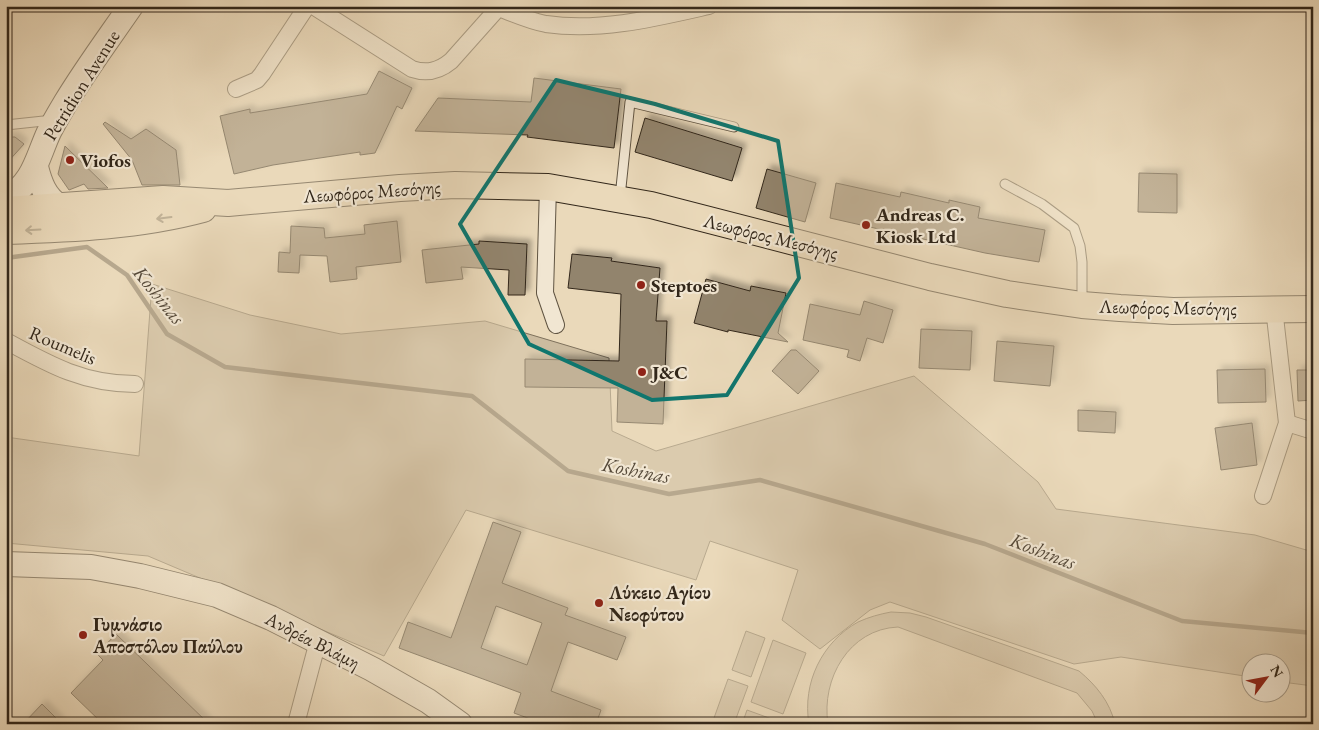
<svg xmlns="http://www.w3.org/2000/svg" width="1319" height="730" font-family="'EB Garamond',serif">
<defs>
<filter id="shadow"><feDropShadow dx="4.5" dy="-4.5" stdDeviation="2.5" flood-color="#0004"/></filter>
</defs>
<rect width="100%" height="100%" fill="#ead9ba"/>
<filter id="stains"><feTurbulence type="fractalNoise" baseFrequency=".004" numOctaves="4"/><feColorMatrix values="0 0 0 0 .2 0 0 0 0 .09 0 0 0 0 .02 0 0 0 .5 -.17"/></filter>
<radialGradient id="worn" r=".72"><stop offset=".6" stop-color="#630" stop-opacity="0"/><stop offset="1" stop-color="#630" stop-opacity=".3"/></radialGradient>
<g fill="#cbbb9f" stroke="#7e715c">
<polygon points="152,284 250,315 341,334 485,321 609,358 612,431 656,451 914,376 1038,482 1056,509 1255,535 1313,552 1313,686 1282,682 1282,662 1252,662 1251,677 1121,657 1074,664 890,602 870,610 820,649 782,620 798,570 710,541 696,580 466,510 384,656 148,556 6,543 6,437 139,456"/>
<path d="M891 612 910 613 926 617 1079 671C1096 685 1110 702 1115 724H1098L1092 711 1077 693 898 627C849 629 821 679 828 724H809C802 683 822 642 858 622 869 617 880 614 891 612Z"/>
<polygon points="746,631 765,638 751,677 732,670"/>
<polygon points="773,640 806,653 783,714 751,702"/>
<polygon points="728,679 748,686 734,724 714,718"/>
<polygon points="747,710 780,722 780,724 742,724"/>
</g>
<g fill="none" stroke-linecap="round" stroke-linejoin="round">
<polyline stroke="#7b6d5a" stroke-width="4.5" points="6,258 87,247 127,275 167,334 225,367 472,396 568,471 669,494 760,480 985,544 1182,621 1313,633"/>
</g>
<g fill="#92846d" stroke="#32271a" fill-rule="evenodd" filter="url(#shadow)">
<polygon points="379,71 412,88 402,109 397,106 375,153 360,155 360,152 273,165 234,174 220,116 250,109 250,113 367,94"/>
<polygon points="534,78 621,89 614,148 527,137 528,135 415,131 438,98 531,102"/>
<polygon points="645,118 742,148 732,181 635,152"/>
<polygon points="105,122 131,139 146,129 176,150 180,185 142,185 132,160 103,124"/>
<polygon points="6,137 15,137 24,144 6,164"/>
<polygon points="65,146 108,188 88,189 84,184 69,190 58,174"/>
<polygon points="767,169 816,183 805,222 756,208"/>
<polygon points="1139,173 1177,174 1177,213 1138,212"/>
<polygon points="836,183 900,197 901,192 949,203 949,200 980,207 978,218 1045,230 1039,262 985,253 830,218"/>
<polygon points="397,221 401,262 356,267 357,279 330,282 327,256 300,255 299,273 278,272 279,252 290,253 291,226 324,228 325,238 365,234 364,225"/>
<polygon points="479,241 527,244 525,295 508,295 509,270 461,267 463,279 426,283 422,250 479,244"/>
<polygon points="572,254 612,258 611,261 660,268 656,321 667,321 663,424 617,422 618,388 525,387 525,359 619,361 621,294 568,288"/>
<polygon points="706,279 750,291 751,286 786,293 778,333 788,342 728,330 728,332 694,323"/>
<polygon points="864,301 893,310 883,343 867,338 860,361 847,357 849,350 803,340 810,304 860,315"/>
<polygon points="921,329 972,331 970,370 919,368"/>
<polygon points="997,341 1054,346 1050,386 994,381"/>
<polygon points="791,350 796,350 819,371 798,394 772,371"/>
<polygon points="1265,369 1266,402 1218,403 1217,370"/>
<polygon points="1297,370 1313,370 1313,400 1298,401"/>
<polygon points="1078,410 1116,412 1115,433 1078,431"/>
<polygon points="1252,423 1257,465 1221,470 1215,428"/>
<path d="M493 522 521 532 502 583 568 608 565 615 626 637 617 660 568 642 551 691 601 710 596 724H544L514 713 521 693 399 648 408 622 451 638ZM496 606 542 623 527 665 481 648Z"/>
<polygon points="116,634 209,724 103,724 71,693 103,660 97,654"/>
<polygon points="42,704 62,724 23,724"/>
</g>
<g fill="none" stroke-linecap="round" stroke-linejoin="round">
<defs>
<g id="lane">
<polyline points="6,125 53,120"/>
<polyline points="1005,184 1042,204 1074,228 1080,246 1082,262 1082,302"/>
<polyline points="620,197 630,102 734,127"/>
</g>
<g id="street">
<path d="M313 6 412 69C427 74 439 71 451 61L500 6"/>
<path d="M499 8C514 14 530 21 546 24 600 32 656 18 709 6"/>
<polyline points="236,89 257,80 262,74 307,6"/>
<polyline points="548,187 545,293 556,325"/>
<path d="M6 341C50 365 84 384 135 384"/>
<polyline points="1287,423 1313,431"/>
<polyline points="1263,496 1287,423 1274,308"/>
<polyline points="296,724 318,641"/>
</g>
<g id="secondary">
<path d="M36 167C40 183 45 197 59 206H71"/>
<path d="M6 199C34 183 37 158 49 132 54 122 60 112 66 102 86 69 109 38 131 6"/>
<polyline points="6,564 91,567 140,576 217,595 271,618 372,669 428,701 460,724"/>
</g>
<g id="primary">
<polyline points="6,210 163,199 228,203 400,188 455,185 548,187 651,205 930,277 1007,294 1082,305 1120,308 1173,311 1313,309"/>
<path d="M6 231C72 229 140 226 203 209"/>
</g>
</defs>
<use href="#lane" stroke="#605442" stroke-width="11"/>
<use href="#street" stroke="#605442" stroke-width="18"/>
<use href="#secondary" stroke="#32271a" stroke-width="26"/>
<use href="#primary" stroke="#32271a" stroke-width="28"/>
<use href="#lane" stroke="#f1e6d2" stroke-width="9"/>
<use href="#street" stroke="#f1e6d2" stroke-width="16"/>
<use href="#secondary" stroke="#f1e6d2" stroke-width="24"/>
<use href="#primary" stroke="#ead9ba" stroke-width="26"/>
</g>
<defs><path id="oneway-shaft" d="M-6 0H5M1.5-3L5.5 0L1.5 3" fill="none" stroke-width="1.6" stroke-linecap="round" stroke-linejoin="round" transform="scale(1.25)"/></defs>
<g stroke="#8e806a">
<use href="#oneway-shaft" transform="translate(164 218) rotate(173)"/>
<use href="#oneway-shaft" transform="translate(33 230) rotate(177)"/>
</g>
<path d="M0 0H1319V730H0ZM556 80 655 104 778 141 799 278 727 395 652 400 529 344 460 224Z" fill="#ead9ba" fill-opacity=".55" fill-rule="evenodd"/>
<path fill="none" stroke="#0f766e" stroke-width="4" stroke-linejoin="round" d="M556 80 655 104 778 141 799 278 727 395 652 400 529 344 460 224Z"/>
<g fill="#8f2418" stroke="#f1e6d2" stroke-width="2">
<circle cx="70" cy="160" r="5"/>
<circle cx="866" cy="225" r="5"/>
<circle cx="641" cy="285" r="5"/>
<circle cx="642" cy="372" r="5"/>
<circle cx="599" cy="603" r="5"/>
<circle cx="83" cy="635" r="5"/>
</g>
<g text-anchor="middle" stroke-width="4.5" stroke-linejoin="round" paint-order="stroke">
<g font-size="19" fill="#32271a" stroke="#f1e6d2">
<text transform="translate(81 85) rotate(-58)" y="7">Petridion Avenue</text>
<text transform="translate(372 191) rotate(-4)" y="7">Λεωφόρος Μεσόγης</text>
<text transform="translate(771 236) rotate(14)" y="7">Λεωφόρος Μεσόγης</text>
<text transform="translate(1168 307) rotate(1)" y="7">Λεωφόρος Μεσόγης</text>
<text transform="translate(63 345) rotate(23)" y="7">Roumelis</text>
<text transform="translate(313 640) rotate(27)" y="7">Ανδρέα Βλάμη</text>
</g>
<g font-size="19" font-weight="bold" fill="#32271a" stroke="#f1e6d2" text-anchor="start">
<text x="80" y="167">Viofos</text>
<text x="876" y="221">Andreas C.<tspan x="876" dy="22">Kiosk Ltd</tspan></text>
<text x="651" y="292">Steptoes</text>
<text x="652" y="379">J&amp;C</text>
<text x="609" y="599">Λύκειο Αγίου<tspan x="609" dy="22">Νεοφύτου</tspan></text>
<text x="93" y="631">Γυμνάσιο<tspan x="93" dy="22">Αποστόλου Παύλου</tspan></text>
</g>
<g font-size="20" font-style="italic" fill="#564a3a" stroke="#f1e6d2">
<text transform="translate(159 295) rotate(51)" y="7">Koshinas</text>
<text transform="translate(636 470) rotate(11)" y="7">Koshinas</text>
<text transform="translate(1043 551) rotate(21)" y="7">Koshinas</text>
</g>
</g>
<rect width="1319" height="730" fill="none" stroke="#ead9ba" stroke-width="25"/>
<rect x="8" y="8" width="1304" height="715" fill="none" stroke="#32271a" stroke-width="2.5"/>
<rect x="12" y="12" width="1294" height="705" fill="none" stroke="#32271a"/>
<g transform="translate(1266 678) rotate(58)"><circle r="24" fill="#f1e6d2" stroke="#a59a88"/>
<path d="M0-4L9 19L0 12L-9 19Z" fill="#8f2418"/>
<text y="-8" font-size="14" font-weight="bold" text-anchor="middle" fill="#32271a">N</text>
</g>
<rect width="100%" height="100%" filter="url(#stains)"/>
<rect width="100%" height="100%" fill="url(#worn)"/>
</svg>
